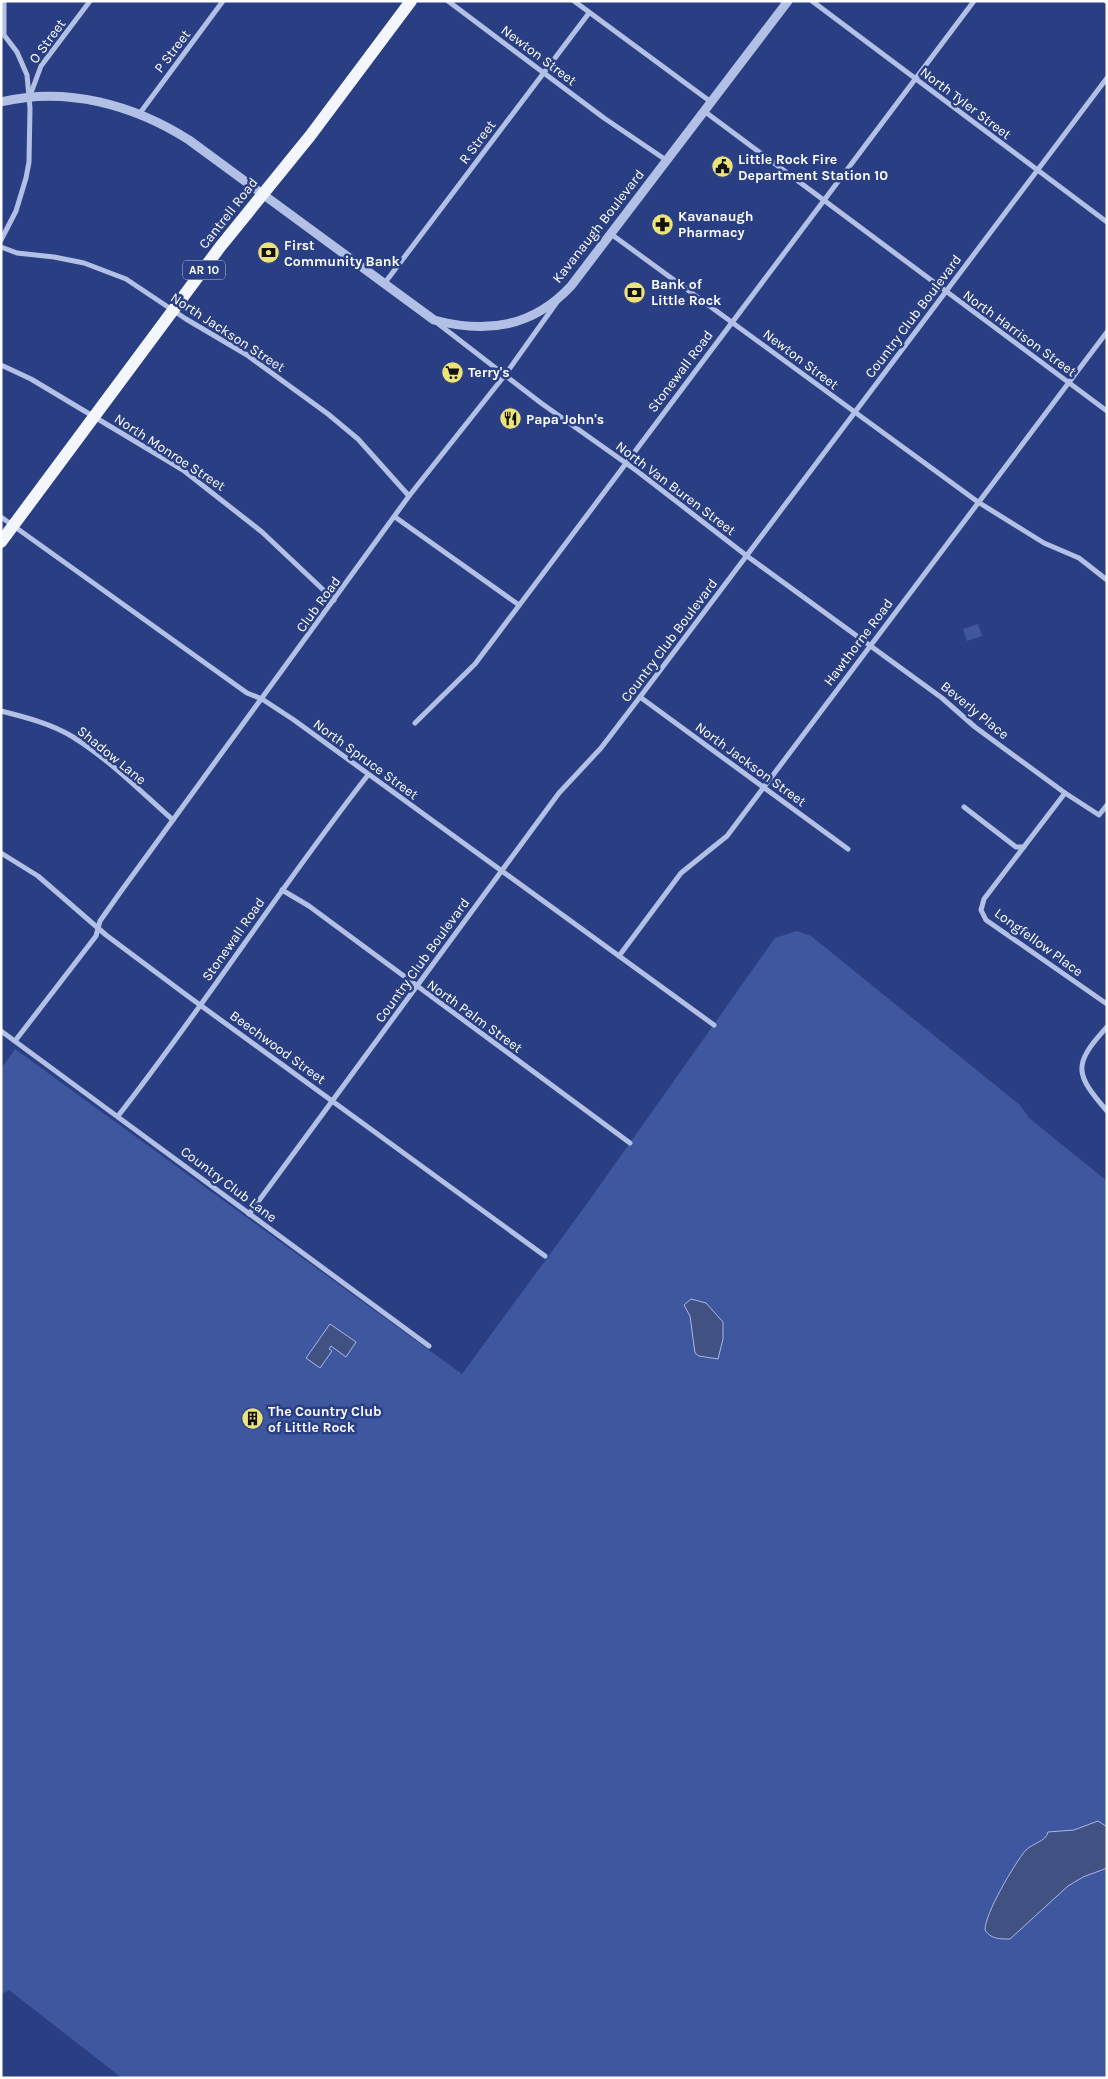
<svg xmlns="http://www.w3.org/2000/svg" width="1108" height="2079" font-family="Karla,sans-serif">
<rect width="100%" height="100%" fill="#2a3f83"/>
<g fill="#3f579f">
<polygon points="978,624 982,636 967,641 963,629"/>
<polygon points="797,931 811,936 1020,1105 1029,1118 1107,1181 1107,2078 122,2078 9,1990 1,1994 1,1069 15,1049 462,1374 586,1205 775,938"/>
</g>
<g fill="#415182" stroke="#a8b9e6">
<polygon points="691,1299 706,1303 723,1322 723,1339 718,1359 699,1356 695,1353 690,1316 684,1305"/>
<polygon points="330,1324 356,1342 346,1357 331,1346 329,1349 332,1351 320,1368 306,1358"/>
<path d="M1098 1821 1107 1827V1868L1083 1877 1068 1886 1010 1939C999 1939 991 1939 985 1930 985 1913 1014 1865 1025 1851 1032 1843 1046 1842 1048 1832L1074 1830Z"/>
</g>
<g fill="none" stroke-linecap="round" stroke-linejoin="round">
<g stroke="#b3c0e6" stroke-width="5">
<polyline points="448,1 604,118 666,160"/>
<polyline points="574,1 711,102"/>
<polyline points="812,1 1107,222"/>
<polyline points="1106,1 1107,2"/>
<polyline points="31,93 41,66 90,1"/>
<polyline points="704,111 1107,411"/>
<polyline points="140,113 223,1"/>
<polyline points="611,234 978,502 1044,543 1079,558 1107,580"/>
<polyline points="1,240 16,211 26,178 29,162 30,108 27,75 17,52 4,35 4,1"/>
<polyline points="1,247 17,253 54,257 84,263 126,279 186,319 247,355 328,414 358,439 409,496"/>
<polyline points="384,284 589,13"/>
<polyline points="436,322 541,403 637,471 747,556 942,698 975,727 1065,793 1099,815 1107,805"/>
<polyline points="1,365 31,379 183,470 262,532 334,600"/>
<polyline points="1,517 247,693 262,699 294,720 714,1025"/>
<polyline points="395,517 519,605"/>
<polyline points="640,697 848,849"/>
<path d="M1 711C25 717 52 724 73 737 110 760 141 792 173 820"/>
<polyline points="415,723 475,664 974,1"/>
<polyline points="1065,793 984,899 981,910 986,920 1107,1004"/>
<polyline points="964,807 1016,847 1024,847"/>
<polyline points="1,853 38,876 106,935 185,994 545,1256"/>
<polyline points="282,890 309,906 630,1143"/>
<polyline points="619,956 681,873 727,836 1107,332"/>
<path d="M1107 1027C1072 1065 1075 1074 1107 1111"/>
<polyline points="1,1031 429,1346"/>
<polyline points="15,1041 96,936 100,921 119,894 409,496 505,375 557,302"/>
<path d="M118 1116C205 1005 281 886 368 775"/>
<polyline points="249,1214 559,793 601,748 640,697 1107,78"/>
</g>
<path stroke="#b3c0e6" stroke-width="9" d="M1 102C67 86 134 105 189 140L434 320C487 334 533 327 571 286L788 1"/>
<polyline stroke="#f4f6fe" stroke-width="12" points="1,542 220,247 310,136 411,1"/>
</g>
<defs>
<symbol id="civic-disc" viewBox="-11 -11 22 22"><circle r="9.5" fill="#ede37b" stroke="#2a3f83"/><path d="M-.6-6.5H3V-4.5H.6V-3L4-1V1h2V6H-6V1h2V-1L-.6-3ZM-1.2 2.5V6h2.4V2.5Z" fill="#111"/></symbol>
<symbol id="pharmacy-disc" viewBox="-11 -11 22 22"><circle r="9.5" fill="#ede37b" stroke="#2a3f83"/><path d="M-2-6h4v4h4v4h-4v4h-4v-4h-4v-4h4Z" fill="#111"/></symbol>
<symbol id="bank-disc" viewBox="-11 -11 22 22"><circle r="9.5" fill="#ede37b" stroke="#2a3f83"/><path d="M-6-4H6V4H-6ZM0-2.3a2.3 2.3 0 1 0 0 4.6a2.3 2.3 0 1 0 0-4.6Z" fill="#111"/></symbol>
<symbol id="supermarket-disc" viewBox="-11 -11 22 22"><circle r="9.5" fill="#ede37b" stroke="#2a3f83"/><path d="M-6-5.5h2.5l.6 2H6L4.5 2H-2.5L-4.4-4H-6ZM-1.5 3.2a1.3 1.3 0 1 0 .1 0ZM3 3.2a1.3 1.3 0 1 0 .1 0Z" fill="#111"/></symbol>
<symbol id="restaurant-disc" viewBox="-11 -11 22 22"><circle r="9.5" fill="#ede37b" stroke="#2a3f83"/><path d="M-5-6h1v4h1v-4h1v4h1v-4h1v5L-1.5 .5V6h-2V.5L-5-1ZM5-6V6H3V1.5H1.5Q1.5-4 5-6Z" fill="#111"/></symbol>
<symbol id="building-disc" viewBox="-11 -11 22 22"><circle r="9.5" fill="#ede37b" stroke="#2a3f83"/><path d="M-4-6H4V6H1V3H-1V6H-4ZM-2.5-4.3h1.7v1.8h-1.7ZM.8-4.3h1.7v1.8H.8ZM-2.5-1h1.7V.8h-1.7ZM.8-1h1.7V.8H.8Z" fill="#111"/></symbol>
</defs>
<g fill-rule="evenodd">
<use href="#civic-disc" x="710" y="154" width="25" height="25"/>
<use href="#pharmacy-disc" x="650" y="212" width="25" height="25"/>
<use href="#bank-disc" x="256" y="240" width="25" height="25"/>
<use href="#bank-disc" x="622" y="280" width="25" height="25"/>
<use href="#supermarket-disc" x="440" y="360" width="25" height="25"/>
<use href="#restaurant-disc" x="498" y="406" width="25" height="25"/>
<use href="#building-disc" x="240" y="1406" width="25" height="25"/>
</g>
<g text-anchor="middle" stroke-width="5" stroke-linejoin="round" paint-order="stroke">
<rect fill="#2a3f83" stroke="#bfc5da" stroke-width="1" x="183" y="260.5" width="42" height="19" rx="4"/>
<g font-size="12" font-weight="bold" fill="#fff">
<text x="204" y="274">AR 10</text>
</g>
<g font-size="14" fill="#fff" stroke="#2a3f83">
<text transform="translate(47 41) rotate(-54)" y="5">O Street</text>
<text transform="translate(172 51) rotate(-53)" y="5">P Street</text>
<text transform="translate(539 55) rotate(37)" y="5">Newton Street</text>
<text transform="translate(966 103) rotate(37)" y="5">North Tyler Street</text>
<text transform="translate(477 142) rotate(-53)" y="5">R Street</text>
<text transform="translate(228 213) rotate(-52)" y="5">Cantrell Road</text>
<text transform="translate(598 226) rotate(-52)" y="5">Kavanaugh Boulevard</text>
<text transform="translate(913 316) rotate(-53)" y="5">Country Club Boulevard</text>
<text transform="translate(228 332) rotate(33)" y="5">North Jackson Street</text>
<text transform="translate(1020 333) rotate(36)" y="5">North Harrison Street</text>
<text transform="translate(801 359) rotate(37)" y="5">Newton Street</text>
<text transform="translate(680 371) rotate(-53)" y="5">Stonewall Road</text>
<text transform="translate(170 452) rotate(33)" y="5">North Monroe Street</text>
<text transform="translate(676 488) rotate(37)" y="5">North Van Buren Street</text>
<text transform="translate(318 604) rotate(-54)" y="5">Club Road</text>
<text transform="translate(669 640) rotate(-53)" y="5">Country Club Boulevard</text>
<text transform="translate(858 642) rotate(-53)" y="5">Hawthorne Road</text>
<text transform="translate(975 710) rotate(39)" y="5">Beverly Place</text>
<text transform="translate(112 755) rotate(39)" y="5">Shadow Lane</text>
<text transform="translate(366 759) rotate(36)" y="5">North Spruce Street</text>
<text transform="translate(751 764) rotate(36)" y="5">North Jackson Street</text>
<text transform="translate(233 939) rotate(-55)" y="5">Stonewall Road</text>
<text transform="translate(1039 942) rotate(36)" y="5">Longfellow Place</text>
<text transform="translate(422 960) rotate(-54)" y="5">Country Club Boulevard</text>
<text transform="translate(475 1016) rotate(36)" y="5">North Palm Street</text>
<text transform="translate(278 1047) rotate(36)" y="5">Beechwood Street</text>
<text transform="translate(229 1184) rotate(37)" y="5">Country Club Lane</text>
</g>
<g font-size="14" font-weight="bold" fill="#fff" stroke="#2a3f83" text-anchor="start">
<text x="738" y="164">Little Rock Fire<tspan x="738" dy="16">Department Station 10</tspan></text>
<text x="678" y="221">Kavanaugh<tspan x="678" dy="16">Pharmacy</tspan></text>
<text x="284" y="250">First<tspan x="284" dy="16">Community Bank</tspan></text>
<text x="651" y="289">Bank of<tspan x="651" dy="16">Little Rock</tspan></text>
<text x="468" y="377">Terry's</text>
<text x="526" y="424">Papa John's</text>
<text x="268" y="1416">The Country Club<tspan x="268" dy="16">of Little Rock</tspan></text>
</g>
</g>
<rect width="1108" height="2079" fill="none" stroke="#ffffff" stroke-width="5"/>
</svg>
